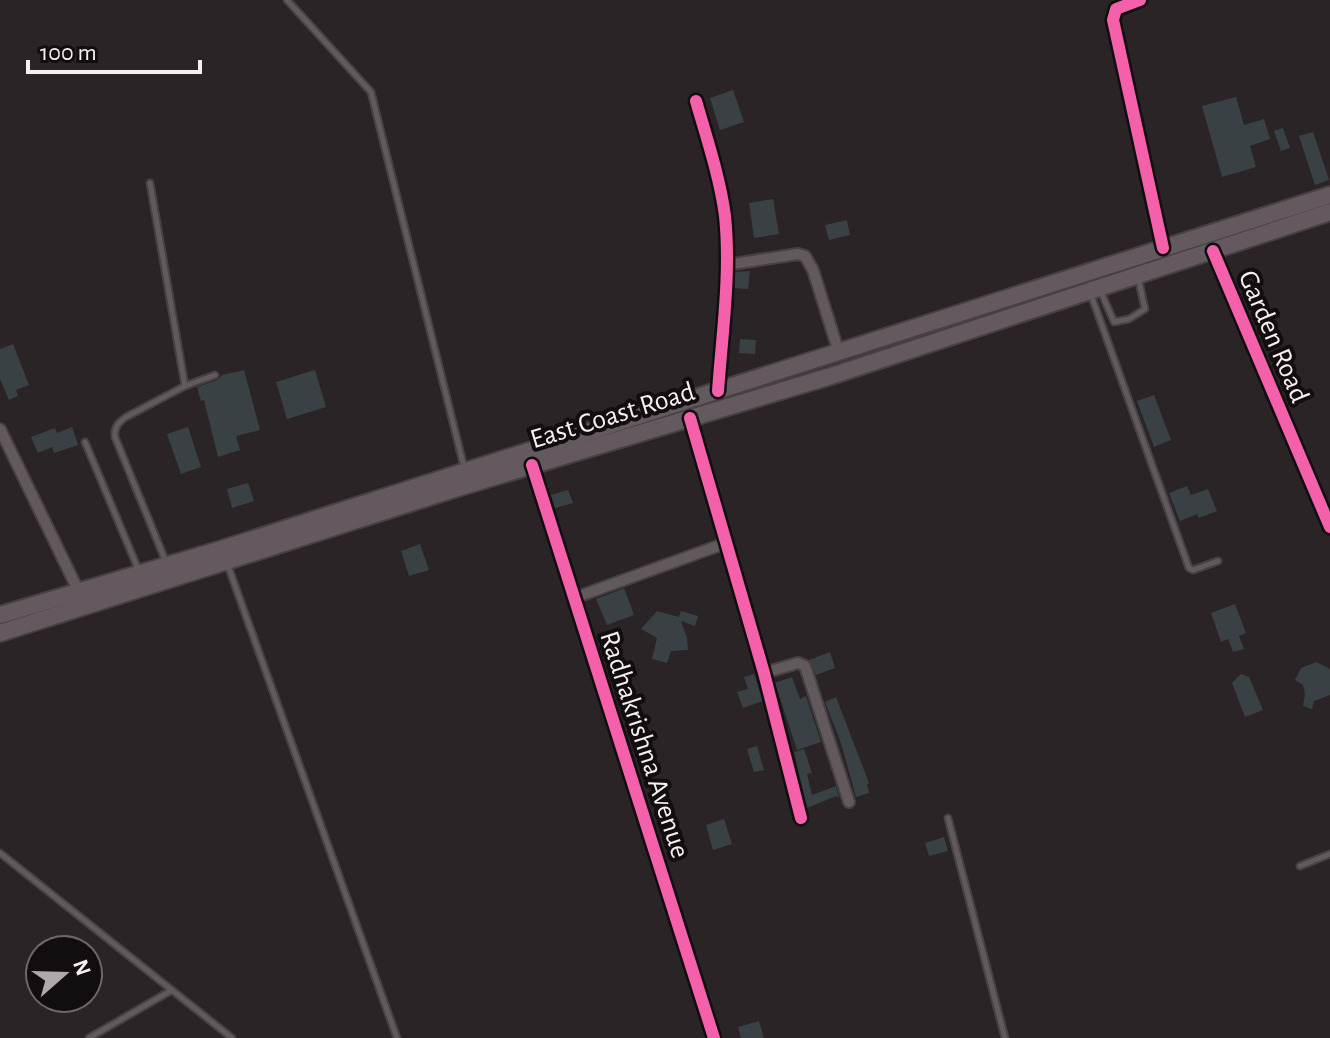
<svg xmlns="http://www.w3.org/2000/svg" width="1330" height="1038" font-family="'Alegreya Sans',sans-serif">
<rect width="100%" height="100%" fill="#2a2427"/>
<g fill="#394144">
<polygon points="733,90 744,122 720,130 710,98"/>
<polygon points="1236,97 1244,125 1264,119 1270,139 1250,146 1256,167 1222,177 1202,106"/>
<polygon points="1283,128 1290,148 1281,151 1274,131"/>
<polygon points="1313,132 1329,180 1315,185 1299,136"/>
<polygon points="773,199 779,234 754,238 749,203"/>
<polygon points="847,220 850,235 829,240 825,225"/>
<polygon points="750,271 748,289 734,288 735,272"/>
<polygon points="740,339 756,340 755,354 739,353"/>
<polygon points="13,344 29,385 16,390 18,396 9,400 0,379 0,349"/>
<polygon points="244,370 260,430 236,436 240,450 218,457 204,400 201,401 197,387 217,380 222,375"/>
<polygon points="315,370 326,407 287,419 276,382"/>
<polygon points="1154,395 1171,440 1154,447 1137,401"/>
<polygon points="72,427 78,445 54,453 52,447 38,453 31,437 55,428 57,433"/>
<polygon points="188,427 201,467 181,474 167,434"/>
<polygon points="248,483 254,501 232,508 227,489"/>
<polygon points="1187,486 1191,495 1208,489 1217,511 1199,518 1197,514 1180,521 1169,493"/>
<polygon points="568,490 573,503 555,508 551,495"/>
<polygon points="420,544 429,570 409,576 401,551"/>
<polygon points="624,588 634,615 607,625 596,599"/>
<polygon points="1235,604 1246,633 1239,636 1244,649 1233,652 1228,639 1221,642 1211,613"/>
<polygon points="657,611 679,617 681,611 698,616 695,626 681,621 687,638 688,650 671,651 667,663 652,659 657,638 641,629"/>
<polygon points="830,652 835,668 816,675 809,660"/>
<polygon points="1316,662 1330,669 1330,695 1314,701 1312,709 1303,706 1305,694 1303,685 1295,680 1301,668"/>
<polygon points="754,674 763,701 743,708 737,692 748,689 744,677"/>
<polygon points="1241,674 1249,677 1263,710 1245,717 1232,683"/>
<polygon points="792,677 800,699 806,696 821,742 797,750 775,683"/>
<polygon points="637,696 643,714 628,719 622,701"/>
<polygon points="836,697 869,783 867,784 869,793 856,797 841,743 825,702"/>
<polygon points="757,746 764,770 754,772 747,749"/>
<polygon points="804,749 812,773 807,774 812,795 836,786 839,798 836,796 807,808 794,752"/>
<polygon points="724,819 732,844 713,850 706,825"/>
<polygon points="944,837 948,851 929,856 925,843"/>
<polygon points="759,1021 764,1038 741,1038 738,1027"/>
</g>
<g fill="none" stroke-linecap="round" stroke-linejoin="round">
<defs>
<g id="service">
<polyline points="287,0 371,92 464,467"/>
<polyline points="150,183 185,386"/>
<polyline points="1090,292 1189,568 1193,570 1218,561"/>
<polyline points="1101,292 1114,322 1129,319 1145,309 1138,277"/>
<polyline points="85,442 139,571"/>
<path d="M166 562 115 437C114 427 118 423 126 417L185 386 215 375"/>
<polyline points="227,563 397,1038"/>
<polyline points="948,818 1005,1038"/>
<polyline points="0,853 232,1038"/>
<polyline points="1300,866 1330,854"/>
<polyline points="89,1038 172,990"/>
</g>
<g id="minor">
<polyline points="1140,0 1116,9 1113,20 1163,248"/>
<path d="M696 101C707 139 720 178 725 216 731 274 722 334 718 391"/>
<polyline points="1213,251 1330,527"/>
<polyline points="726,265 798,254 805,256 813,270 839,353"/>
<polyline points="690,418 764,673 801,818"/>
<polyline points="0,429 78,590"/>
<polyline points="532,465 714,1038"/>
<polyline points="574,598 726,543"/>
<polyline points="764,673 798,663 805,666 849,802"/>
</g>
<g id="primary">
<polyline points="0,615 222,549 1330,195"/>
<polyline points="0,633 467,485 831,376 1330,212"/>
</g>
</defs>
<use href="#service" stroke="#464144" stroke-width="9"/>
<use href="#minor" stroke="#464144" stroke-width="14"/>
<use href="#primary" stroke="#464144" stroke-width="20"/>
<use href="#service" stroke="#62595d" stroke-width="5"/>
<use href="#minor" stroke="#62595d" stroke-width="10"/>
<use href="#primary" stroke="#64595e" stroke-width="16"/>
<defs>
<g id="cycleway">
<polyline points="1140,0 1116,9 1113,20 1163,248"/>
<path d="M696 101C707 139 720 178 725 216 731 274 722 334 718 391"/>
<polyline points="1213,251 1330,527"/>
<polyline points="690,418 764,673 801,818"/>
<polyline points="532,465 714,1038"/>
</g>
</defs>
<use href="#cycleway" stroke="#120d0f" stroke-width="17"/>
<use href="#cycleway" stroke="#f560ab" stroke-width="12"/>
</g>
<g text-anchor="middle" stroke-width="8" stroke-linejoin="round" paint-order="stroke">
<g font-size="28" fill="#f7eff3" stroke="#120d0f">
<text transform="translate(1275 336) rotate(67)" y="10">Garden Road</text>
<text transform="translate(612 414) rotate(-17)" y="10">East Coast Road</text>
<text transform="translate(646 744) rotate(72)" y="10">Radhakrishna Avenue</text>
</g>
</g>
<g transform="translate(64 974) rotate(70)"><circle r="38" fill="#120d0f" stroke="#6e676a" stroke-width="2"/>
<path d="M0-6L14 30L0 20L-14 30Z" fill="#afa8ac"/>
<text y="-12" font-size="22" font-weight="bold" text-anchor="middle" fill="#f7eff3">N</text>
</g>
<path d="M28 60v12h172v-12" fill="none" stroke="#f7eff3" stroke-width="4"/>
<text x="40" y="60" font-size="24" fill="#f7eff3" stroke="#120d0f" stroke-width="6" paint-order="stroke">100 m</text>
</svg>
